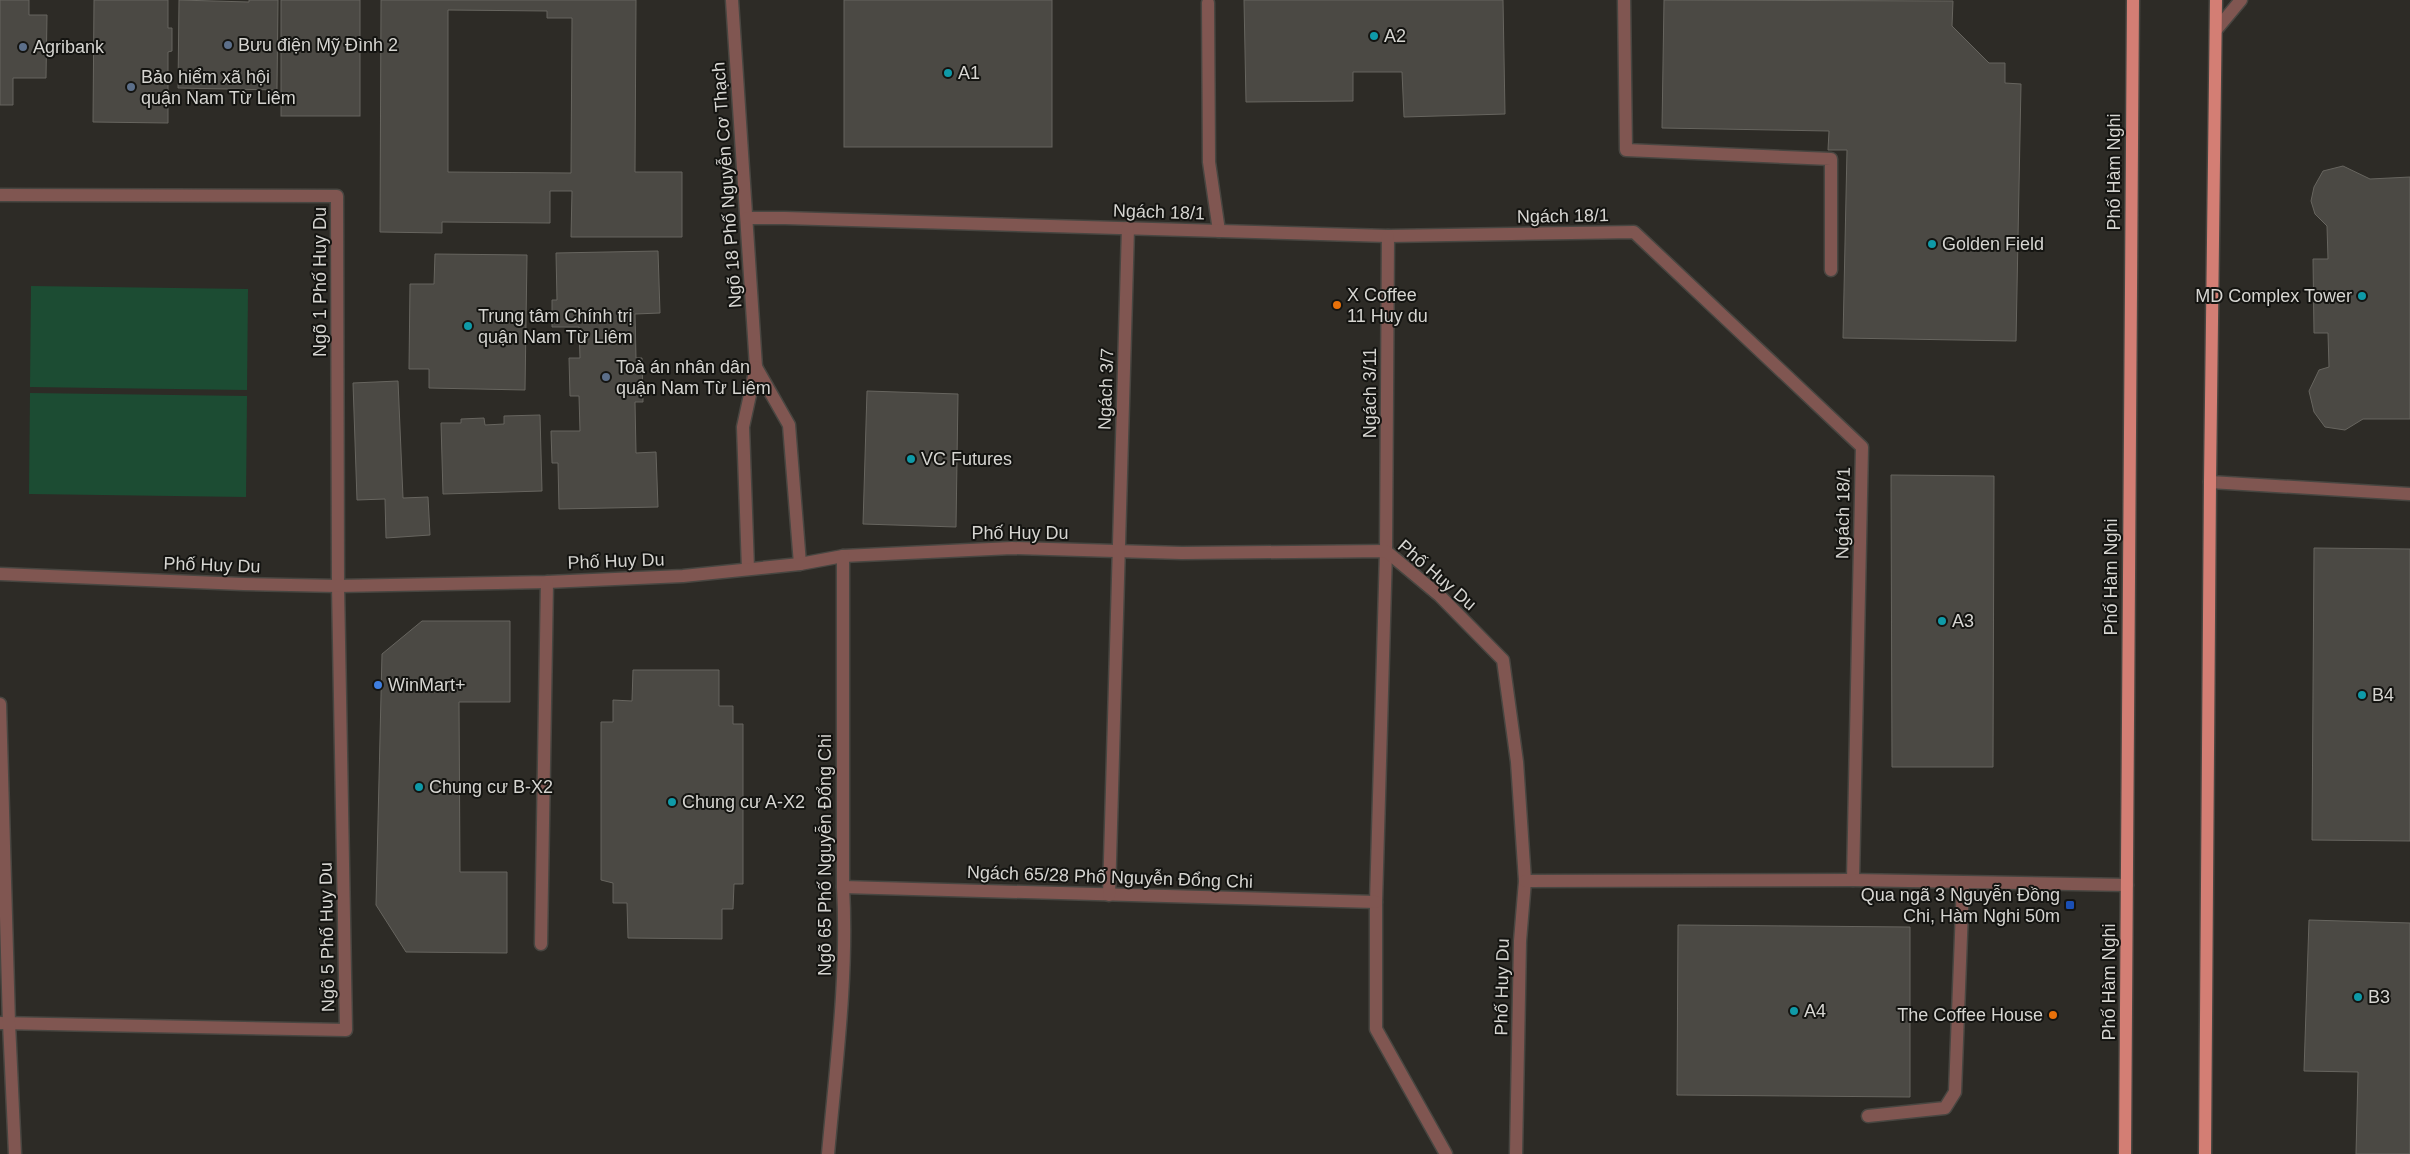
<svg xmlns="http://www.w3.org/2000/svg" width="2410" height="1154" font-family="Arial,sans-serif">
<rect width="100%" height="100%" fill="#2d2b26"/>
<g fill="#1c4c33">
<polygon points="31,286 248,289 247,390 30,387"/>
<polygon points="30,393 247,396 246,497 29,494"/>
</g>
<g fill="#4b4944" stroke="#67655f" fill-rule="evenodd">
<polygon points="0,0 29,0 29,15 47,15 46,78 13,78 13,105 0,105"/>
<polygon points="94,0 168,0 168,28 172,28 172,51 168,52 168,123 93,122"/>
<polygon points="179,0 249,2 249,0 278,0 277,90 178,88"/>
<rect x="281" y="0" width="79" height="116"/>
<path d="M381 0H636L635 172H682V237H571L572 191H550V223L442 222V233L380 232ZM448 10 547 11V18H572L571 173 448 172Z"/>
<rect x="844" y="0" width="208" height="147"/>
<polygon points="1244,0 1503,0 1505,114 1404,117 1402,72 1353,72 1353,101 1246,102"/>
<polygon points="1664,0 1953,1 1952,26 1989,63 2005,63 2005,83 2021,84 2016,341 1843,338 1847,150 1828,150 1829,131 1662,128"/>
<polygon points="2343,166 2370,179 2410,177 2410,419 2363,419 2345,430 2325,427 2314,412 2309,391 2319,370 2329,367 2328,333 2314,333 2313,259 2328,259 2327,226 2315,214 2311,201 2314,187 2323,171"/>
<polygon points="658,251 660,313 635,314 636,358 642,358 643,402 635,402 636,453 656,452 658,507 559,509 558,463 552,463 551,431 580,431 579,396 570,396 569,358 580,358 579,327 552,327 552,300 557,300 556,253"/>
<polygon points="435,254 527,255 525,390 429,388 429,369 409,369 410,284 434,284"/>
<polygon points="398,381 403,498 428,497 430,535 386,538 385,499 357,500 353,383"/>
<polygon points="867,391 958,394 956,527 863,524"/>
<polygon points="540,415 542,491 443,494 441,423 461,423 461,419 484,418 485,425 504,424 504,416"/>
<polygon points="1891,475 1994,476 1993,767 1892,767"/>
<polygon points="2314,548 2410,549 2410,841 2312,840"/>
<polygon points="422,621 510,621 510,702 459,702 460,872 507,872 507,953 406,952 376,905 382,654"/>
<polygon points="633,670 719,670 719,706 733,706 733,724 743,724 743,884 734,884 733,909 722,909 722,939 628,938 627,903 613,903 613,883 601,880 601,722 613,722 613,700 632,701"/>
<polygon points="2309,920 2410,923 2410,1154 2356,1154 2358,1072 2304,1071"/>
<polygon points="1678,925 1910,927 1910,1097 1677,1095"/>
</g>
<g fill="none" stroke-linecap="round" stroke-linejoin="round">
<defs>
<g id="minor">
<polyline points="732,0 756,367 743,427 748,569"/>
<polyline points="1624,0 1626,150 1831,159 1831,270"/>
<polyline points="1208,3 1209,162 1219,231"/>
<polyline points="2216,30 2241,0"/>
<polyline points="0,195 337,196 338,586 346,1030 0,1023"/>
<polyline points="747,218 785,218 1388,236 1634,232 1862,447 1853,880"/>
<polyline points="1388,236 1386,551 1376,902 1376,1029 1446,1154"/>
<polyline points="756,367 789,425 800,564"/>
<polyline points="2210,482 2410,494"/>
<polyline points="0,574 243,584 338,586 547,582 683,576 800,564 843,556 1012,548 1182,553 1386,551 1440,596 1503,660 1517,762 1525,881 1520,941 1516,1154"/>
<polyline points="0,704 9,1023 15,1154"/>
<polyline points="1525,881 1853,880 2127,885"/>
<polyline points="843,887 1376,902"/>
<polyline points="1109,895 1128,228"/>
<polyline points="541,944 547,582"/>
<polyline points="1868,1116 1945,1108 1955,1092 1963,883"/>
<path d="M828 1154C836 1065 848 976 843 887V556"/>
</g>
<g id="major">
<polyline points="2125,1154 2133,0"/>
<polyline points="2205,1154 2210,482 2216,0"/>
</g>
</defs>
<use href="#minor" stroke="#484641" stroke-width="15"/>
<use href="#major" stroke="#484641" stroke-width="15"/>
<use href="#minor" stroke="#805651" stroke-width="12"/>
<use href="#major" stroke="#d37e74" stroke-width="12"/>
</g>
<g fill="#0f9aa8" stroke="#141411" stroke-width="2">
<circle cx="1374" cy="36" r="5"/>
<circle cx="948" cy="73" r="5"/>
<circle cx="1932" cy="244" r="5"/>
<circle cx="2362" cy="296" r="5"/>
<circle cx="468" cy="326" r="5"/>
<circle cx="911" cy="459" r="5"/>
<circle cx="1942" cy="621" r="5"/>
<circle cx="2362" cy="695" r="5"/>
<circle cx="419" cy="787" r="5"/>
<circle cx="672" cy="802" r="5"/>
<circle cx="2358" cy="997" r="5"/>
<circle cx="1794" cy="1011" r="5"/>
</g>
<g fill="#5c6f8a" stroke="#141411" stroke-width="2">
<circle cx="228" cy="45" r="5"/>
<circle cx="23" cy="47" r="5"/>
<circle cx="131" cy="87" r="5"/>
<circle cx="606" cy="377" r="5"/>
</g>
<g fill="#e8710a" stroke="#141411" stroke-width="2">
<circle cx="1337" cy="305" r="5"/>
<circle cx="2053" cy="1015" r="5"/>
</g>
<circle fill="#3f7fe0" stroke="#141411" stroke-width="2" cx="378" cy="685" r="5"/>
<rect fill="#1a4fb4" stroke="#141411" stroke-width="2" x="2065" y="900" width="10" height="10" rx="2.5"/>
<g text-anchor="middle" stroke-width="4" stroke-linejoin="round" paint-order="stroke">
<g font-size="18" fill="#d6d5d1" stroke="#141411" text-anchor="start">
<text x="1384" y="42">A2</text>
<text x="238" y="51">Bưu điện Mỹ Đình 2</text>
<text x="33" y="53">Agribank</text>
<text x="958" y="79">A1</text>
<text x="141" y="83">Bảo hiểm xã hội<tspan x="141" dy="21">quận Nam Từ Liêm</tspan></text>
<text x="1942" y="250">Golden Field</text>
<text x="1347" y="301">X Coffee<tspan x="1347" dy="21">11 Huy du</tspan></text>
<text x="2352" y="302" text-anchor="end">MD Complex Tower</text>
<text x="478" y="322">Trung tâm Chính trị<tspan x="478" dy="21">quận Nam Từ Liêm</tspan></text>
<text x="616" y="373">Toà án nhân dân<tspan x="616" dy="21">quận Nam Từ Liêm</tspan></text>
<text x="921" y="465">VC Futures</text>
<text x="1952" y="627">A3</text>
<text x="388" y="691">WinMart+</text>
<text x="2372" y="701">B4</text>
<text x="429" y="793">Chung cư B-X2</text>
<text x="682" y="808">Chung cư A-X2</text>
<text x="2060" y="901" text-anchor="end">Qua ngã 3 Nguyễn Đồng<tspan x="2060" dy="21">Chi, Hàm Nghi 50m</tspan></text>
<text x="2368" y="1003">B3</text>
<text x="1804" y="1017">A4</text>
<text x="2043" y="1021" text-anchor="end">The Coffee House</text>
</g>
<g font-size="18" fill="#d6d5d1" stroke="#141411">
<text transform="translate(2114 172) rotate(-90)" y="6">Phố Hàm Nghi</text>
<text transform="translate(727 185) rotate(-94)" y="6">Ngõ 18 Phố Nguyễn Cơ Thạch</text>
<text transform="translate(1159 212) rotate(2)" y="6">Ngách 18/1</text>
<text transform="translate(1563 216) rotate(-1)" y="6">Ngách 18/1</text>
<text transform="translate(320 282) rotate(-90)" y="6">Ngõ 1 Phố Huy Du</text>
<text transform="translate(1106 389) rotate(-88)" y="6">Ngách 3/7</text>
<text transform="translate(1370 393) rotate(-90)" y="6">Ngách 3/11</text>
<text transform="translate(1843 513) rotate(-89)" y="6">Ngách 18/1</text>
<text x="1020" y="539">Phố Huy Du</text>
<text transform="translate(616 561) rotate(-2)" y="6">Phố Huy Du</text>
<text transform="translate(212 565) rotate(2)" y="6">Phố Huy Du</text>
<text transform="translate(1437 575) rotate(41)" y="6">Phố Huy Du</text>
<text transform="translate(2111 577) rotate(-90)" y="6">Phố Hàm Nghi</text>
<text transform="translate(825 855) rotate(-90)" y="6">Ngõ 65 Phố Nguyễn Đổng Chi</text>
<text transform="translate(1110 877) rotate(2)" y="6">Ngách 65/28 Phố Nguyễn Đổng Chi</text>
<text transform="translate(327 937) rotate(-91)" y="6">Ngõ 5 Phố Huy Du</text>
<text transform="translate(2109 982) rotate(-90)" y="6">Phố Hàm Nghi</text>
<text transform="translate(1502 987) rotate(-89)" y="6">Phố Huy Du</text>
</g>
</g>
</svg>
